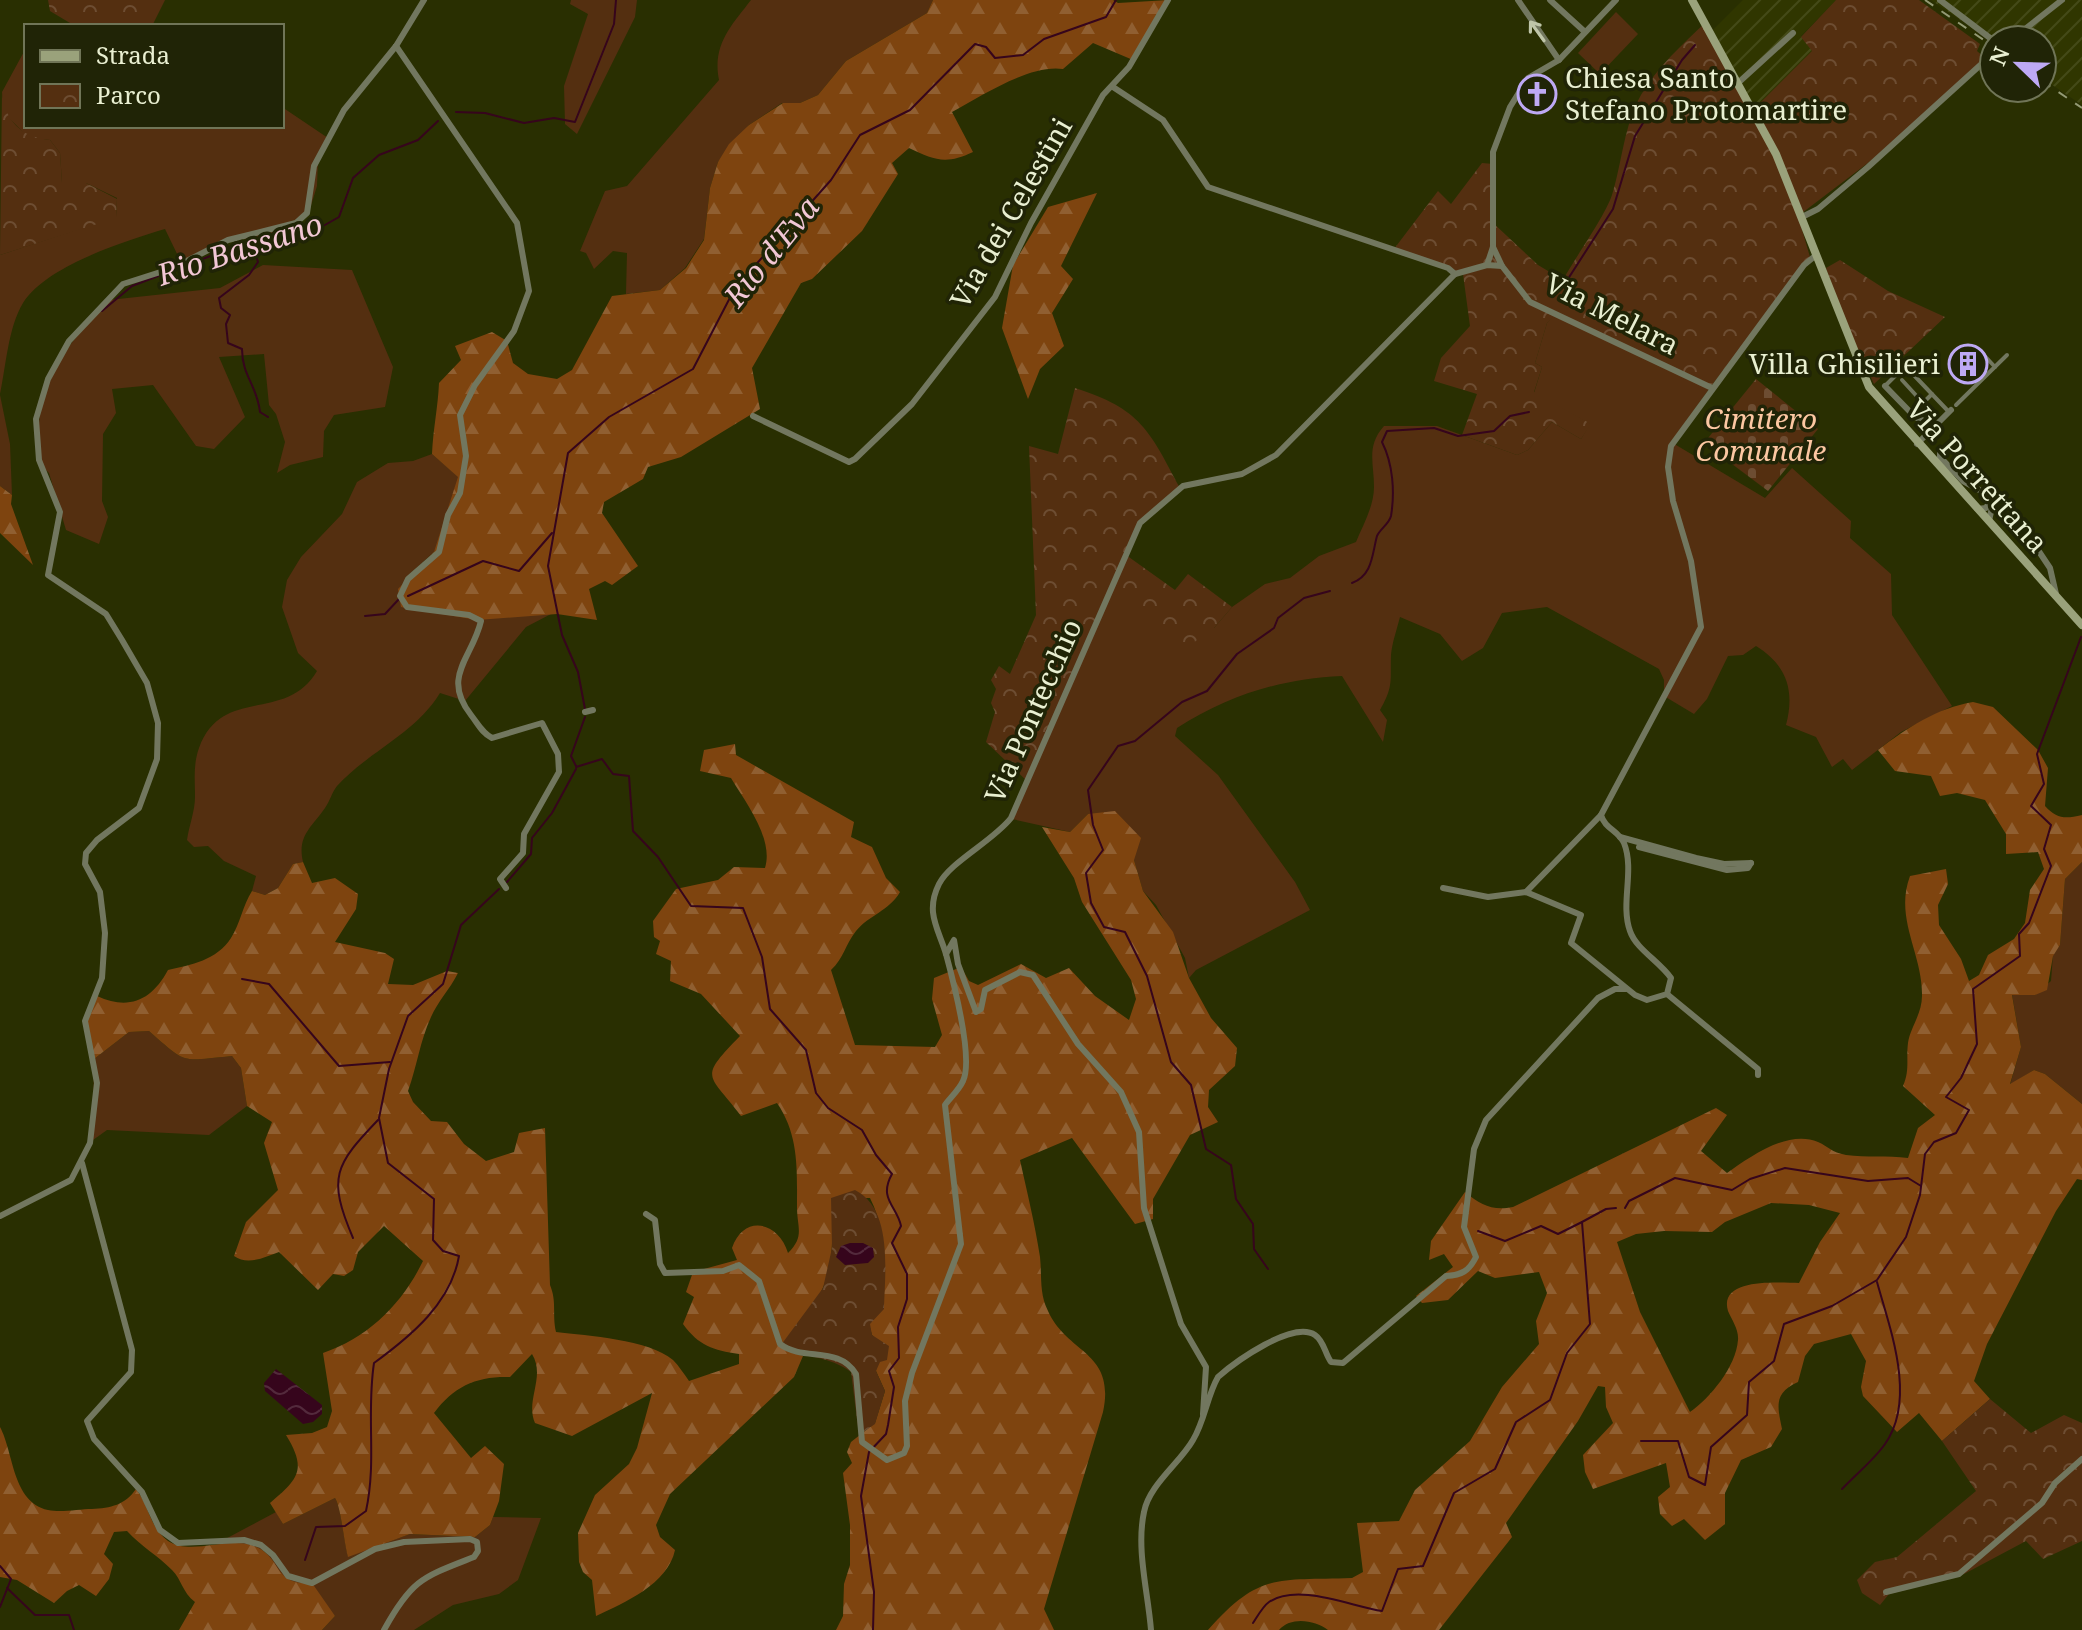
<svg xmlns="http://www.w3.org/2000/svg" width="2082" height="1630" font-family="'Noto Serif',serif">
<defs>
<pattern id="industrial-furrows" width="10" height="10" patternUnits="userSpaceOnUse" patternTransform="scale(2)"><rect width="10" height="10" fill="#303600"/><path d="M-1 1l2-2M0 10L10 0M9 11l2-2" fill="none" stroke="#444a18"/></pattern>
<pattern id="forest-firs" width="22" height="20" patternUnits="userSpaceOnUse" patternTransform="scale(2)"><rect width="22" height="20" fill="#7e440f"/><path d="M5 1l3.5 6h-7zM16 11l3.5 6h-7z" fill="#905f31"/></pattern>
<pattern id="cemetery-stones" width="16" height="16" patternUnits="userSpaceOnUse" patternTransform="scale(2)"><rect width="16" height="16" fill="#542f10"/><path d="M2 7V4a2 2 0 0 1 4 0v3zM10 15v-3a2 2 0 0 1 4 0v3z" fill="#6d4d32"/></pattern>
<pattern id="park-crowns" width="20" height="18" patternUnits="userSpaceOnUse" patternTransform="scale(2)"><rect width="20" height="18" fill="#542f10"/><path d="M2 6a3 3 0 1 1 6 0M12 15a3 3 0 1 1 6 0" fill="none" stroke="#6d4d32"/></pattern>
<pattern id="water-waves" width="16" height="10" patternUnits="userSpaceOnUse" patternTransform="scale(2)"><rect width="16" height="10" fill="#36051c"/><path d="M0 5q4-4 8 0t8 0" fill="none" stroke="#532a3c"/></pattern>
</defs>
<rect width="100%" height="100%" fill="#292f01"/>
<g fill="url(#industrial-furrows)">
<polygon points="1743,0 1836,0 1801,36 1813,51 1754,110 1713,30"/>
<polygon points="1931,0 2082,0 2082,105 2042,78 2042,40 1994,40 1994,43"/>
</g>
<g fill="#542f10">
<polygon points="571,0 637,0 635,17 577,134 565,124 564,86 588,14 570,4"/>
<path d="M751 0H933L927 13 846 61 818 95 800 103H782L749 125 718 162 710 188 704 239 685 268 660 290 626 294 627 253 613 251 594 269 586 253 580 251 605 191 627 186 719 80C712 45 731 26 751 0Z"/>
<polygon points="1616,12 1638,34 1600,74 1578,53"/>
<path d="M26 48V126H282V107L328 138 318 160 317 186 309 212 294 225 275 239H229L181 262 165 229C125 241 46 266 23 303 8 328 6 366 0 394V255L116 217 117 198 86 183H62L60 153 50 140 29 138 4 113 2 92Z"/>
<path d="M263 265 352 270 393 367 385 407 334 415 324 431 323 457 290 465 277 473 285 442 276 414 269 405 264 354 219 357 245 417 214 449 196 446 153 385 112 389 116 413 103 434 102 501 108 517 99 544 66 530 49 473 39 463C34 382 57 357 109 300L220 288Z"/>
<path d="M1554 315 1712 385 1671 442 1765 498 1792 468 1851 521 1850 538 1891 574 1892 615 1952 706 1901 732 1852 770 1843 759 1832 767 1816 737 1786 725C1795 691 1787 665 1756 646L1743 655 1728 656 1707 699 1694 714 1664 696V680L1659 669 1547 607 1502 613 1483 648 1462 661 1440 634 1400 617C1397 629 1392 643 1391 655 1390 680 1394 686 1380 710L1387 720 1383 742 1342 676C1280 679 1229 695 1177 728L1175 736 1218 775 1295 882 1310 910 1196 970 1189 978 1185 958 1156 905 1143 891 1134 860 1088 814 1070 832 1012 819 1113 590 1214 628 1232 607 1265 584 1290 578 1319 556 1356 542C1363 525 1374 506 1374 487 1374 463 1366 446 1384 426H1437L1517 455 1528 450 1552 422 1581 439 1590 424 1534 393 1542 367 1535 363 1547 323Z"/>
<polygon points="0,395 10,444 12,495 0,486"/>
<path d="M432 454 459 477 441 539 434 552 410 574 527 614H551L526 627 465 701 440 693C415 734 369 751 337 786 332 792 330 801 325 808 311 828 297 836 303 862L293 864 278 888 265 895 252 891 256 876 224 861 208 846 194 847 187 840C189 826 195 811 195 797 195 779 193 765 199 748 222 685 286 724 317 671L298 653 282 607 287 580 301 557 342 514 357 482 388 463 413 461Z"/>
<polygon points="2082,862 2082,1104 2045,1074 2034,1070 2010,1085 2021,1047 2012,994 2035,995 2051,981 2053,955 2060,945 2065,879"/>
<path d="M149 1031C188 1065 179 1061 232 1056L241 1068 247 1106 209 1135 107 1130 93 1140 94 1059 129 1032Z"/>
<path d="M335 1498C341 1507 344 1542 348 1556L410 1534 475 1537 490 1525 493 1517 541 1518 518 1580 499 1594 453 1605 414 1630H322L335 1616 297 1585 282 1578 265 1551 216 1544 276 1512 283 1524Z"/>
</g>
<g fill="url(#forest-firs)" fill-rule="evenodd">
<path d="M933 0H1113L1118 3 1169 0 1133 60 1093 43 1063 69C1030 64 981 96 952 112L973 152C946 165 934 160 909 148L892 163 898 174 862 231 812 279 801 283 752 368 760 409 681 457 648 467 643 479 604 502 602 513 638 566 612 585 605 581 589 589 597 620 557 614 477 620 401 607 398 589 434 552 458 477 432 454C433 429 438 407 439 383L461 360 455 346 492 332 507 341 513 363 528 374 557 379 572 370 612 296 660 290 686 268 704 240 710 188 718 162 729 144 749 125 783 103H800L818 95 846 61 927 13Z"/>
<polygon points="1097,193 1061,266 1073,279 1052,313 1064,346 1040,369 1028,399 1002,328 1013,265 1048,207"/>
<polygon points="0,486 12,495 11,504 33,565 0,533"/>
<path d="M1973 702 1993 707 2038 750 2048 768 2045 806C2057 819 2065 819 2082 815V862L2065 879 2060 945 2053 956 2047 990 2035 995H2012L2021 1047 2010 1084 2034 1070 2045 1074 2082 1104V1180L2077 1179 2056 1211 1987 1344 1974 1381 1990 1399 1942 1441 1919 1413 1897 1432 1863 1396 1861 1387 1866 1361 1851 1334 1814 1344 1805 1356 1798 1382C1774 1393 1777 1405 1782 1429L1771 1447 1741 1460 1725 1493V1524L1705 1540 1684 1519 1672 1526 1660 1514 1658 1497 1670 1487 1666 1463 1593 1489 1585 1472 1583 1455 1613 1423 1606 1407 1605 1387 1598 1386 1578 1421 1506 1523 1512 1537 1439 1630H1328C1315 1620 1291 1616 1279 1630H1208C1260 1571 1278 1581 1352 1578L1363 1572 1357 1523 1399 1521 1415 1490 1470 1441 1502 1387 1539 1344 1536 1321 1547 1293 1539 1272 1495 1278 1478 1271 1448 1300 1422 1303 1416 1296 1453 1267 1444 1254 1429 1260 1431 1241 1465 1192C1481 1205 1492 1211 1513 1207L1716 1108 1727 1115 1701 1151 1727 1173C1750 1157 1788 1129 1818 1142 1829 1147 1831 1152 1846 1155 1866 1158 1887 1155 1908 1158L1918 1128 1935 1115 1903 1086C1910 1070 1906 1059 1908 1043 1910 1028 1922 1014 1922 996 1923 954 1894 919 1910 876L1946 869 1948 884 1938 905 1939 925 1961 959 1969 981 1979 975 1988 955 2014 939 2025 923 2030 890 2044 869 2038 852 2006 854V834L1985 800 1957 793 1940 796 1931 776 1895 771 1878 750C1907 728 1937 708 1973 702ZM1771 1203 1809 1205 1840 1213 1820 1242 1799 1283C1780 1283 1718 1277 1728 1311 1732 1320 1739 1330 1738 1340 1736 1367 1710 1398 1690 1412L1640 1312 1617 1242 1636 1234 1664 1231 1712 1232 1725 1222Z"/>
<path d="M735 744 736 755 854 822 851 837 872 847 886 878 900 892C889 911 869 915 856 931 845 945 844 958 831 970L855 1045 935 1047 942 1035 932 999 934 978 961 967 969 981 978 985 1021 964 1046 978 1069 968 1095 996 1129 1020 1136 999 1131 980 1082 902 1074 878 1042 827 1070 832 1088 814 1115 811 1141 838 1134 860 1143 891 1173 932 1189 978 1211 1018 1237 1048 1235 1066 1209 1090 1208 1107 1218 1122 1190 1135 1153 1199V1219L1135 1224 1072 1138 1020 1160C1027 1192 1035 1224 1040 1257 1042 1276 1039 1293 1048 1311 1067 1354 1116 1351 1103 1412L1044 1609 1054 1630H836L843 1616 844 1584 850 1565V1525L843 1473 852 1463 847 1452 851 1442 875 1423 885 1391 876 1371 879 1342 872 1335 869 1324 883 1309C885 1272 887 1231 870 1198H832C832 1227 835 1257 824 1285 813 1314 795 1311 791 1351L803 1356 794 1377 670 1494 656 1525 660 1537 675 1550C668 1584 624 1603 596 1616L592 1580 583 1572 579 1562 578 1533 595 1495 629 1464 637 1448 652 1393 572 1436 535 1423C525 1400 546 1377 532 1354L510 1377C477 1376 454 1386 434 1413L471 1458 485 1446 504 1464 499 1501 490 1525 475 1537 410 1534 348 1557C344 1543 341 1507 335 1498L283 1524 270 1503C299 1479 307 1469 286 1435L312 1433 327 1427 332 1411 323 1353C369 1337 402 1304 423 1261L384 1226 358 1252 353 1270 344 1276 333 1274 318 1290 279 1252C265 1257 248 1266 234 1256L246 1222 278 1190 264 1143 272 1122 247 1106 241 1068 232 1056C179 1061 188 1065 149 1031L129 1032 94 1059 87 1021 97 996C129 1011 152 1000 168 970 191 965 217 960 231 938 240 924 243 905 252 891L265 895 278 888 293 864 303 862 312 883 335 878 358 894 356 909 335 942 385 953 394 959 388 984 413 985 447 971 458 973C450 989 438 1001 431 1017 420 1041 417 1066 408 1091L413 1102 431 1121 447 1122 464 1144 486 1161 514 1152 519 1133 545 1128 550 1285C557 1302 552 1314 556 1332 588 1336 648 1339 673 1360 679 1366 684 1374 689 1381L739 1364V1354C713 1350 699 1346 683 1324L694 1297 686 1292 693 1272 737 1260 732 1248C744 1213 779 1222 788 1253 805 1236 797 1228 797 1207 797 1169 799 1135 777 1103L741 1116C709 1073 697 1080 740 1036L701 994 670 981 671 961 656 954 660 941 654 937 653 921 676 889 718 880 734 867 765 868C774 839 746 803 731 778L700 771 704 750Z"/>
<path d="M0 1427C14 1453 12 1502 48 1510 61 1513 79 1509 92 1509 111 1508 125 1505 136 1489 149 1505 150 1528 168 1541 191 1556 228 1536 254 1546 283 1557 272 1586 312 1583L335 1616 322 1630H179L195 1602C182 1592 182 1580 172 1570 157 1555 142 1547 127 1531L114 1532 104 1554 113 1564 109 1579 96 1596 79 1585 67 1591 54 1603 17 1580 0 1577Z"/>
</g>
<polygon fill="url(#cemetery-stones)" points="1756,379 1818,429 1768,491 1704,443"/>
<g fill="url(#park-crowns)">
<polygon points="48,0 165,0 152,26 75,26 50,11"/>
<path d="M1836 0H1919L1980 44 1977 51 1985 58 1881 153 1798 216 1810 257 1712 385 1554 316 1547 323 1535 363 1542 367 1534 392 1591 424 1581 439 1552 422 1528 450 1517 455 1462 435 1477 394 1434 381 1441 358 1470 326 1463 274 1394 249 1438 191 1451 204 1482 163 1493 164 1491 221 1538 265 1563 280C1576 256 1604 218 1612 195 1622 163 1624 125 1641 95 1657 67 1683 44 1706 22L1754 109 1812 51 1801 37Z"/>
<path d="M2 92C5 121 21 137 50 140L60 153 62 183H86L117 199 116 218 0 255Z"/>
<polygon points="1840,260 1888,291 1945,317 1874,384 1842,316 1826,268"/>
<path d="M1075 388C1141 409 1149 430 1180 488L1147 515 1126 555 1175 590 1188 574 1232 607 1214 628 1186 648 1113 591 1027 781 986 742 995 712 991 703 996 689 991 680 999 666 1010 674 1036 615 1029 446 1058 454Z"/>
<path d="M855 1190C893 1209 885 1271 884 1309L870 1324 872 1335 889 1346 887 1360 880 1362 876 1371 885 1391 875 1424 859 1435 851 1372C830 1356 803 1358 781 1345L823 1288 832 1248 831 1198Z"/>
<polygon points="1990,1399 2031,1433 2064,1415 2082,1423 2082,1541 2043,1559 2026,1541 1964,1574 1889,1594 1880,1605 1862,1593 1857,1580 1875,1562 1897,1557 1976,1491 1942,1441"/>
</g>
<g fill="url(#water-waves)">
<polygon points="850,1243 863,1243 873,1248 874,1257 868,1263 845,1265 836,1257 841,1246"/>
<polygon points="276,1369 322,1405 322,1414 313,1422 303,1424 265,1391 264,1383"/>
</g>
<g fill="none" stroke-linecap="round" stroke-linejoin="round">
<g stroke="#36051c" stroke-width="2">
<polyline points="456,112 485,113 524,123 554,118 575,122 614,24 616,0"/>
<path d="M259 244 255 253 258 262 249 275 219 298 221 308 230 315 226 324 228 343 242 349C242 376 257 385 260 412L268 417"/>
<polyline points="1566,282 1613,209 1635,136 1682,60 1695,45"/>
<polyline points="102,311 132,286 234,247 316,230 339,217 353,178 379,155 418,140 438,121"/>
<path d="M1352 583C1373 575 1372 554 1377 536 1380 529 1389 524 1391 516 1395 492 1393 464 1382 442L1387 431 1434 428 1458 436 1494 431 1510 416 1529 412"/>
<polyline points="408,596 483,561 519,571 552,533"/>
<polyline points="365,616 385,614 399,599"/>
<polyline points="585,709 578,672 562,635 548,566 568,453 609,417 693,369 735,288 831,180 860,135 910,110 975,44 986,47 995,58 1023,55 1044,39 1106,17 1116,0"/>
<polyline points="576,766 571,756 585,717"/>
<path d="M576 767 602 759 613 774 629 776 633 831 658 857 691 906 743 908 762 957 770 1009 806 1050 816 1093 828 1108 862 1130 876 1155 892 1174C878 1199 897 1206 901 1226L892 1243 907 1274V1299L898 1327 899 1358 889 1371 894 1387 888 1425 886 1434 869 1452 861 1496 874 1592 873 1630"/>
<polyline points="507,882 531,854 532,838 552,813 576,769"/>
<polyline points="242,979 269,984 339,1066 390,1062"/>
<polyline points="1625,1208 1629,1201 1675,1178 1732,1190 1750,1179 1785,1168 1868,1181 1908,1178 1921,1186"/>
<polyline points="1478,1231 1505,1241 1541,1226 1558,1234 1582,1222"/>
<path d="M353 1238C327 1177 335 1165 378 1120"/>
<polyline points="1268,1269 1254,1249 1253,1224 1236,1199 1231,1165 1206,1149 1191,1085 1171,1062 1147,976 1125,932 1104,927 1091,903 1086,873 1103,850 1093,825 1088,790 1118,746 1135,741 1182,702 1207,691 1237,654 1274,628 1278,618 1304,598 1330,591"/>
<polyline points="1641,1441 1678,1441 1689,1477 1705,1485 1711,1447 1747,1415 1749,1382 1774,1361 1784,1324 1832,1306 1877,1280 1906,1237 1920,1195 1925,1154 1934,1142 1956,1133 1969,1110 1946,1097 1961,1078 1977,1044 1973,989 2020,956 2019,934 2029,923 2051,866 2044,849 2051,825 2031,806 2044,784 2037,754 2081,637"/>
<path d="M1842 1489C1856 1474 1874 1460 1885 1444 1917 1399 1890 1329 1877 1282"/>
<path d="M305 1560 316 1527 345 1526 366 1511C377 1460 366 1415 374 1363 411 1336 451 1303 459 1256L443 1251 433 1240 434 1199 388 1163 379 1118 389 1069 408 1016 443 984 461 925 499 889"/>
<polyline points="0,1566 11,1579 0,1607"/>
<polyline points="7,1588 35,1615 69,1615 74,1630"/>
<path d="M1253 1623C1257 1617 1263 1606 1269 1602 1298 1583 1350 1606 1382 1611L1398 1569 1423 1566 1454 1493 1495 1469 1516 1422 1550 1400 1567 1353 1590 1324 1582 1222 1606 1209 1616 1208"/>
</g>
<g stroke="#72775f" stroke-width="4">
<polyline points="1981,352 1995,367"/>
<polyline points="1909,370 1949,412"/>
<polyline points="1902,380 1923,403"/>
<polyline points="1885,386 1907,364"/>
<polyline points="1956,405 2007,355"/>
<polyline points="1912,414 1932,394"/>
</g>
<g stroke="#72775f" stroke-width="6">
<polyline points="1518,0 1559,60"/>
<polyline points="1550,0 1585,32"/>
<polyline points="1940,0 1994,41"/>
<polyline points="2011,40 2062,0"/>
<path d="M396 46 517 223 529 291 514 331 475 385 460 415 466 456 460 493 448 515 439 552 408 579 400 596 407 607 469 615 481 621C472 659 441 676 471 715 478 724 482 733 492 738L542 723 558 754 559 772 524 834 523 853 500 879 506 888"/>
<polyline points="1988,58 1994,59"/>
<polyline points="1738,83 1793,33"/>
<polyline points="1113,87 1163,120 1208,187 1448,268 1455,274"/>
<polyline points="1802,217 1818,209 1868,167 1987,59"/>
<polyline points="1487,265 1493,247 1493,152 1510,107 1528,78 1559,60 1616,0"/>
<polyline points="1502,266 1530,302 1712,388"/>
<polyline points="1885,386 1915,417 1935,426"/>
<polyline points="753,416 849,462 855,459 912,404 995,297 1031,223 1103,95 1129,67 1168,0"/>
<polyline points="1917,444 1951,410"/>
<polyline points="1940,450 1940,457 1963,481 1994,498 1989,521"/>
<polyline points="1977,509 1986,508 1990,501 1987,495"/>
<polyline points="2030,538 2050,568 2056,594"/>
<polyline points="585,712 593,710"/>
<polyline points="1620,837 1696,858 1724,864 1751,863"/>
<polyline points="1639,847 1727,870 1748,868 1751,863"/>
<path d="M1443 888 1488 897 1526 892 1581 915 1571 943 1635 995 1647 1000 1667 994 1671 978C1659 961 1636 949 1630 931 1620 903 1635 871 1624 843 1618 830 1605 829 1601 815L1701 627 1691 561 1673 501 1668 467 1671 446 1804 265 1815 256"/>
<polyline points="1526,892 1601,815"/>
<polyline points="946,954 954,940 958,964 976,1012 981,1009 985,990 1020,972 1033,975 1078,1044 1121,1092 1139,1132 1144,1208 1181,1324 1206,1367 1203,1414"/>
<polyline points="1667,994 1758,1069 1758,1075"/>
<path d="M82 1163 132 1350 131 1372 87 1421 94 1439 142 1492 160 1530 178 1543 244 1540 261 1545 273 1555 288 1576 312 1583 375 1549 404 1542 470 1539 477 1542 478 1551 474 1557C423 1577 412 1579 384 1630"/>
<path d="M646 1214 655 1220 660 1264 665 1273 723 1271 739 1265 759 1281 780 1344C804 1362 838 1345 856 1374L862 1442 887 1460 904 1453 907 1446 905 1401 912 1373 961 1244 945 1105C950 1098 959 1090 963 1081 974 1058 953 980 946 954 938 928 925 912 939 884 950 862 993 841 1011 818L1140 523 1183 486 1242 474 1276 455 1455 274 1487 265 1502 266 1493 247"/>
<polyline points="0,1216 71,1180 90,1143 97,1083 85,1021 102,978 105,933 100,892 85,864 86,853 97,840 139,808 157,759 158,723 147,683 122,640 106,614 48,575 60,512 39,460 36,419 48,379 69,341 123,284 173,268 228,240 296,223 307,213 314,166 344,110 396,46 424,0"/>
<polyline points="1886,1592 1959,1574 2042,1503 2055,1483 2082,1459"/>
<path d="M1151 1630C1148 1592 1136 1549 1144 1512 1149 1485 1180 1463 1193 1440 1205 1420 1207 1396 1218 1377 1235 1362 1293 1320 1315 1335 1324 1341 1325 1354 1331 1362L1343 1363 1446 1276C1462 1275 1469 1271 1476 1257L1464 1227 1474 1149 1486 1120 1598 998 1615 989H1626"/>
</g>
<polyline stroke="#9aa27b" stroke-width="8" points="1692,0 1776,154 1869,387 2082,625"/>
<g stroke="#939974" stroke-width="2" stroke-dasharray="10 10" stroke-linecap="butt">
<polyline points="1925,0 1994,47"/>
<polyline points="2042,81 2082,108"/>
</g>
</g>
<defs><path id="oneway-shaft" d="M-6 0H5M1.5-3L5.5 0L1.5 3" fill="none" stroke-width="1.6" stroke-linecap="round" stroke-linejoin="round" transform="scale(2)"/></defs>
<use stroke="#bfc5a9" href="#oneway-shaft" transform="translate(1537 31) rotate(-126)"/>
<defs>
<symbol id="church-ring" viewBox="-11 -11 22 22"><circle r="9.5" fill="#202406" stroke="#bea9f4" stroke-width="1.5"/><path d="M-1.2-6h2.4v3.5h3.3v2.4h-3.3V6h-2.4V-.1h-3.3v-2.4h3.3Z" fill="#bea9f4"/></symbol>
<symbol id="building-ring" viewBox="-11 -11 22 22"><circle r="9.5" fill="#202406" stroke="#bea9f4" stroke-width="1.5"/><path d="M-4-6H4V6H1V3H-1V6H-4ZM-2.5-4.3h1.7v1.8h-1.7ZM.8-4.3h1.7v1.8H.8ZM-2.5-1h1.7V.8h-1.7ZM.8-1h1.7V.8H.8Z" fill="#bea9f4"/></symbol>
</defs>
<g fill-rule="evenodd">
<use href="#church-ring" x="1515" y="72" width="44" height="44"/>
<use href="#building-ring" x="1946" y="342" width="44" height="44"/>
</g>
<g text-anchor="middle" stroke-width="7" stroke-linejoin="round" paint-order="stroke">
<g font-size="28" fill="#e9efd1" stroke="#202406" text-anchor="start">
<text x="1565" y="88">Chiesa Santo<tspan x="1565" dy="32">Stefano Protomartire</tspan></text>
<text x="1940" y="374" text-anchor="end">Villa Ghisilieri</text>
</g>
<g font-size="28" fill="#e9efd1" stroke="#202406">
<text transform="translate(1011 213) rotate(-60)" y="10">Via dei Celestini</text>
<text transform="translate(1612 314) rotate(27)" y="10">Via Melara</text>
<text transform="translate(1977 476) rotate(48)" y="10">Via Porrettana</text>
<text transform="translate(1033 711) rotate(-66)" y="10">Via Pontecchio</text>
</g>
<g font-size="28" font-style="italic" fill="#fcc7a2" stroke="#202406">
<text x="1761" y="429">Cimitero<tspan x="1761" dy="32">Comunale</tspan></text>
</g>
<g font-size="30" font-style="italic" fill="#f2c7d5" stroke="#202406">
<text transform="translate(240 250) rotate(-18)" y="10">Rio Bassano</text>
<text transform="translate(772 252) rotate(-51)" y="10">Rio d'Eva</text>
</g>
</g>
<rect x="24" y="24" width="260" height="104" fill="#202406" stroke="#707557" stroke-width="2"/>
<rect x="40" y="50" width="40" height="12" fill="#9aa27b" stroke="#707557" stroke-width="2"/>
<text x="96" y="64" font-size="24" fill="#e9efd1">Strada</text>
<rect x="40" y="84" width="40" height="24" fill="url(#park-crowns)" stroke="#707557" stroke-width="2"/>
<text x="96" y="104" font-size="24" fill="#e9efd1">Parco</text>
<g transform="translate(2018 64) rotate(293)"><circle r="38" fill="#202406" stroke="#707557" stroke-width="2"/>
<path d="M0-6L14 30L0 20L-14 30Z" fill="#bea9f4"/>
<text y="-12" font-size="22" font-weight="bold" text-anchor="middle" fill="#e9efd1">N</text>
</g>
</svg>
